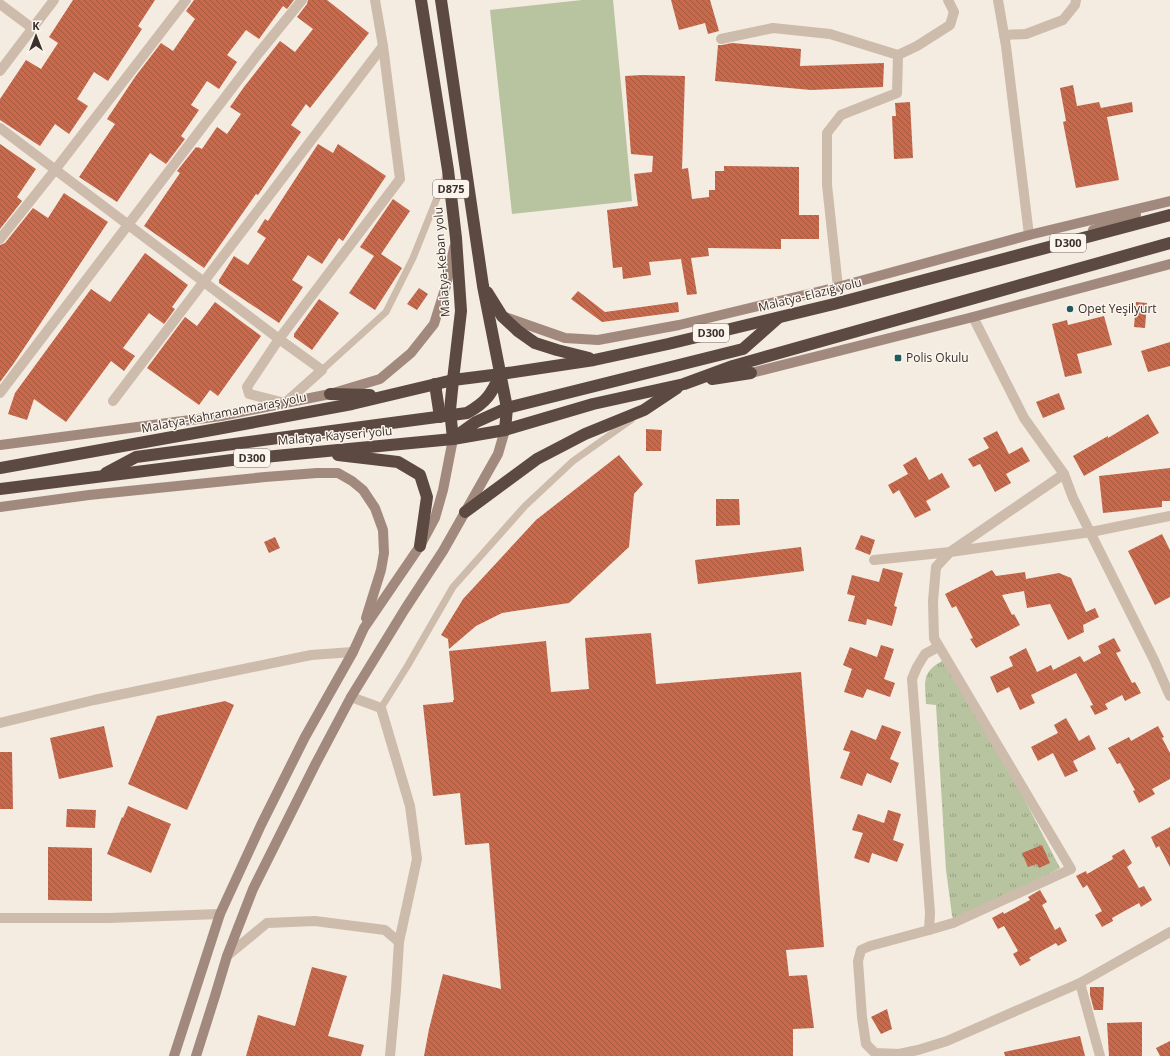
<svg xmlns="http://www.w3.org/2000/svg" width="1170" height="1056" font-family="'Open Sans',sans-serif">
<defs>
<pattern id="park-tufts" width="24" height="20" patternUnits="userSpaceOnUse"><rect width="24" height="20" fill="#b8c4a0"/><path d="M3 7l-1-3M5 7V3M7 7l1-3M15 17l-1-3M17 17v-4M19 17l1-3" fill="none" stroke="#97a083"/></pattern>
<pattern id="building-back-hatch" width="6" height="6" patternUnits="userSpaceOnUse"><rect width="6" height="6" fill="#c8694b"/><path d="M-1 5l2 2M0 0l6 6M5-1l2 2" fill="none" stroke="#a4573f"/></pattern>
</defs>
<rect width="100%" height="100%" fill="#f4ebe1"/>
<path fill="url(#park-tufts)" d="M944 660 953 662 1060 868 961 920 953 918 952 915 946 870 936 705 926 704C925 681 921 672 944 660Z"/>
<polygon fill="#b8c4a0" points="582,0 613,0 632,201 512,214 490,10"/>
<g fill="url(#building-back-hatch)">
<polygon points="73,0 155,0 138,26 142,29 108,81 94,72 77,99 88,106 69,134 55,124 40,146 0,120 0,99 26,60 41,69 58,43 49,37"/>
<polygon points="194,0 294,0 287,9 283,6 259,39 246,30 227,55 237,62 219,89 207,81 191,105 199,110 181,136 185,139 166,164 150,153 117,202 79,177 115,124 107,119 135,77 161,43 173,51 195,19 186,11"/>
<polygon points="308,0 327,0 369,33 310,108 306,104 291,125 301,132 258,195 256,194 204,268 144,226 180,173 177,171 196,147 197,148 198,147 202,149 217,127 227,134 241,114 230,107 244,87 280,41 295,52 313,29 297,17 307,4"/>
<polygon points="671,0 710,0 719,31 708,34 705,23 679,30"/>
<polygon points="732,43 801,49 800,66 884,63 883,87 811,90 715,81 718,45 722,45"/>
<polygon points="642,75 685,76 682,169 688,168 692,199 709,197 709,190 715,190 715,171 724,171 724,166 799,167 799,215 819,215 819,239 781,239 781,249 708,248 709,256 691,258 697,294 687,295 681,259 649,262 651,275 623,279 622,267 613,268 607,210 638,206 634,174 652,172 653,156 631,154 625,76"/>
<polygon points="1073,85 1077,106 1099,102 1101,108 1132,102 1133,112 1107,117 1119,180 1076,188 1063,122 1066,121 1060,88"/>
<polygon points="910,102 913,158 894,159 892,116 896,116 895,103"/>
<polygon points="0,144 36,169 17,197 22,201 0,229"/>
<polygon points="318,144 333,153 338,144 386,176 343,241 339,238 322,264 308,255 292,280 303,287 279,323 219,283 219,280 234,256 248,265 266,238 257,232 265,219 268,221"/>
<polygon points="64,193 108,222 14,363 0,382 0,245 5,243 33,208 48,218"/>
<polygon points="393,199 410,211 381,254 402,268 375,310 349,293 374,256 360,247"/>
<polygon points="145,253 188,285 172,307 175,309 164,324 149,313 123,348 135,356 124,371 111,361 66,422 34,399 27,420 8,414 15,393 91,289 110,302"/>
<polygon points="419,288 428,294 417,310 407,304"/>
<polygon points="578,291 605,312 678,302 679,312 602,322 571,299"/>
<polygon points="319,299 339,313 312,350 294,337 294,334"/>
<polygon points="215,302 261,336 218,396 210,390 199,405 147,368 185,317 197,326"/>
<polygon points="1136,302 1147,303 1145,328 1134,327"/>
<polygon points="1104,316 1112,345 1077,354 1082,373 1065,377 1052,324 1067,320 1068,325"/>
<polygon points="1170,342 1170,366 1148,372 1141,351"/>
<polygon points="1059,393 1065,409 1043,418 1036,402"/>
<polygon points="1148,414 1159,433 1084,476 1073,456 1108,436 1108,438"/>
<polygon points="646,429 662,430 661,451 646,451"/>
<polygon points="997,431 1009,454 1022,447 1030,461 1006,474 1011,483 995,492 980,464 973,467 968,459 989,448 983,438"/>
<polygon points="619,455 643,484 634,494 629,547 569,603 502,613 476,626 449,649 448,639 441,635 463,599 536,520"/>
<polygon points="916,457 929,480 942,473 950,487 926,501 931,510 915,518 899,490 893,494 888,485 908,474 903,465"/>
<polygon points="1170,468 1170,501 1162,501 1162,507 1103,513 1099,476"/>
<polygon points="716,499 739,499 740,525 716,526"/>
<polygon points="1162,534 1170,550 1170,597 1155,605 1128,551"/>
<polygon points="861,535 875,540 870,555 855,549"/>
<polygon points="275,537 280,548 269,553 264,542"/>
<polygon points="801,547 804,571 698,584 695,560"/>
<polygon points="883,568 903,573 894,606 897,607 892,626 867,619 866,625 848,621 855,596 847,594 852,575 879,582"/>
<polygon points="992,570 996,576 1025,572 1026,579 1059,573 1071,578 1086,612 1095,608 1099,617 1083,625 1084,632 1068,640 1050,604 1027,608 1024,591 1002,595 1012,615 1014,614 1020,625 976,648 970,639 973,638 956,606 952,608 945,594"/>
<polygon points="651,633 656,684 801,672 824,947 786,950 789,976 807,975 814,1028 793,1029 793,1056 424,1056 429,1029 443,974 501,989 489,843 465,845 460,793 433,796 423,705 453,702 453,700 454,700 449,651 546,641 551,692 589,689 585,638"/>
<polygon points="1114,638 1121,651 1116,653 1132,683 1135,682 1141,693 1125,701 1122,695 1105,704 1108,709 1095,715 1090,706 1093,705 1076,673 1031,695 1035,703 1020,710 1009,687 997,693 990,677 1013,666 1009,657 1026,648 1037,672 1051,665 1053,670 1080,656 1084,662 1101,653 1098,646"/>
<polygon points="881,645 894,649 884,679 895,683 890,697 867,689 863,698 844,692 852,669 843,665 850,647 877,657"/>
<polygon points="225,701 234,705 187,810 128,784 157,716"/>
<polygon points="1066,718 1079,741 1089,735 1096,749 1073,761 1078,771 1065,777 1053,753 1038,761 1031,747 1058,733 1054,725"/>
<polygon points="882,725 901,732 890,759 899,763 891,783 867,773 862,786 840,778 850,752 843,750 851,730 876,740"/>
<polygon points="104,726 113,767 59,779 50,738"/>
<polygon points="1158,726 1164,737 1162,738 1170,753 1170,779 1152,789 1155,794 1139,803 1133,791 1135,790 1120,763 1117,764 1108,748 1129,737 1131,741"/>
<polygon points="0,752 12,752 13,809 0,809"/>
<polygon points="128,806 171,824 151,873 107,854 122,817 123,818"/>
<polygon points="67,809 96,810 95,828 66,827"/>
<polygon points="888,810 901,814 893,840 904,844 897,862 872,853 869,863 854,858 863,833 852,830 858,814 884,823"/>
<polygon points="1170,827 1170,867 1159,846 1156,848 1151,837"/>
<polygon points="1042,845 1050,863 1039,868 1037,864 1028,867 1022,853"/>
<polygon points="48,847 92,848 92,901 48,900"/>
<polygon points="1124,849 1132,863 1127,867 1139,888 1144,886 1152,900 1141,907 1139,903 1112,918 1113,921 1102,927 1095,915 1102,911 1087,885 1083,888 1076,876 1086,871 1087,874 1113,859 1112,856"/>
<polygon points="1040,890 1047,902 1042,905 1055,930 1060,927 1067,941 1058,946 1056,943 1029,958 1031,960 1020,966 1013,954 1018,951 1004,926 998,929 992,918 1003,912 1004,914 1030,900 1028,897"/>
<polygon points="312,967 347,976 328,1036 364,1045 361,1056 246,1056 258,1015 295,1026"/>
<polygon points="1090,987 1104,987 1103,1010 1094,1010 1090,995"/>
<polygon points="887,1009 892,1029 881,1034 871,1017"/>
<polygon points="1142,1022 1142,1056 1109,1056 1107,1023"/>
<polygon points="1080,1036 1085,1056 1005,1056 1004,1052"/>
<polygon points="1170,1041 1170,1056 1160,1056 1156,1048"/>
</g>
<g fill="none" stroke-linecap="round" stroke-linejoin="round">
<g stroke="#cdbbac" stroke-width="7">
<polyline points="322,370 386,312 413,258 447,173"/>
<polyline points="381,708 408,665 453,587 525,506 573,461 631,420"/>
</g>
<g stroke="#cdbbac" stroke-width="10">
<polyline points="998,0 1006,46 1029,235"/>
<polyline points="0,4 32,28"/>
<polyline points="1004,35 1026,34 1063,20 1075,5 1076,0"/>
<polyline points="721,39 773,28 830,34 898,55"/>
<polyline points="0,71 54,0"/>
<polyline points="0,128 204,282 279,339 322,370 285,403 249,394 247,387 279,339 400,179 383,46 375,0"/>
<polyline points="0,239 55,170 186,0"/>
<polyline points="838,287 827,185 827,133 841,115 897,93 898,55 917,46 950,25 954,12 948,0"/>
<polyline points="973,317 1024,418 1064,474 1073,498 1154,660 1170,696"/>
<polyline points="0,393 258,54 302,0"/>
<polyline points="113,401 383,46"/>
<polyline points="874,560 950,552 1091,532 1170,516"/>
<polyline points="934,638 938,647 925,654 917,667 912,679 930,913 929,930 870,946 861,950 858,961 862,1017 866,1044 875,1053 899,1054 918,1050 947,1041 1080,983"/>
<polyline points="351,697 381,708 410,806 417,859 399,942"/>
<polyline points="0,723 94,700 311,655 353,652"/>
<polyline points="0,918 109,918 220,914"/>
<polyline points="929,930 953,923 1071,869 934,638 933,601 936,567 950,552 1064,474"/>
<polyline points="227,956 267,923 315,921 385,930 399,942 396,990 390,1056"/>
<polyline points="1100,1056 1080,983 1170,932"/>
</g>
<g stroke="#a18a7d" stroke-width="10">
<polyline points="1093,230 1136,215"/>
<polyline points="505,317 565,338 598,340 679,325 838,287 1029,235 1170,201"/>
<polyline points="751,373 973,317 1170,264"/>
<polyline points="0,445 221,416 330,394 380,379 411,353 434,324 446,286 454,248"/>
<polyline points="0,507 89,495 265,477 317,473 338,473 352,481 363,490 375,508 383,530 384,553 381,570 366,618"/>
<polyline points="174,1056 220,914 261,825 305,737 353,652 364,628 420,546 435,518 443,490 453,439"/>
<polyline points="196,1056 215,996 227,956 253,889 316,763 351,697 405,609 443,551 498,454 505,430"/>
</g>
<g stroke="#5c4a42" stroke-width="12">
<polyline points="421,0 448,170 456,238 461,311 453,380 450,410 453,439"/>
<polyline points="441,0 483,286 507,408 505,430"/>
<polyline points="487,292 502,316 518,331 535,343 557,350 589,358"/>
<polyline points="712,379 751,373"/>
<polyline points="435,384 440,417"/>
<polyline points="330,394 370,395"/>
<polyline points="455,437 476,422 507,408 743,349 778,318"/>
<polyline points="338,455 398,462 420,475 427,497 420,546"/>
<polyline points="0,468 217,429 352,404 453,380 501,374 594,360 668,344 834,304 1170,215"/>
<path d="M106 473 136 457 467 413C487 402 491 394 501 374"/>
<polyline points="0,489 232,460 453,439 505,430 593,404 684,384 733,366 1170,243"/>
<polyline points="465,512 537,459 585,434 644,410 677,388"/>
</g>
</g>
<g fill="#1f5a5e" stroke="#fbf5ee" stroke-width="1.5">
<circle cx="1070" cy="309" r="4"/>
<rect x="894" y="354" width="8" height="8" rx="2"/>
</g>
<g text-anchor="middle" stroke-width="3" stroke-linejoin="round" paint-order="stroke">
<g fill="#fbf5ee" stroke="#756b66" stroke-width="1">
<rect x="433" y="180" width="36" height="18" rx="3"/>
<rect x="1050" y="234" width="36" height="18" rx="3"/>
<rect x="693" y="324" width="36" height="18" rx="3"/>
<rect x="234" y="449" width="36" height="18" rx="3"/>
</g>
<g font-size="11" font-weight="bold" fill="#3b302b">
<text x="451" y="193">D875</text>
<text x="1068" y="247">D300</text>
<text x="711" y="337">D300</text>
<text x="252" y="462">D300</text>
</g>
<g font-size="12" fill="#3b302b" stroke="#fbf5ee">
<text transform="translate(442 262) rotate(-94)" y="4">Malatya-Keban yolu</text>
<text transform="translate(810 295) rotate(-14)" y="4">Malatya-Elazığ yolu</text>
<text transform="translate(224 413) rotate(-11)" y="4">Malatya-Kahramanmaraş yolu</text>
<text transform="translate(335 436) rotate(-5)" y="4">Malatya-Kayseri yolu</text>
</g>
<g font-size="12" fill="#3b302b" stroke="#fbf5ee" text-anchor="start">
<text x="1078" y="313">Opet Yeşilyurt</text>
<text x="906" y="362">Polis Okulu</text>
</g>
</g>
<g transform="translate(36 36)" stroke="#fbf5ee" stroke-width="3" paint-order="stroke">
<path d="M0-3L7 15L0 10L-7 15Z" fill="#3b302b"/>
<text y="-6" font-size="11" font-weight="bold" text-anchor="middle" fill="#3b302b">K</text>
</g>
</svg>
